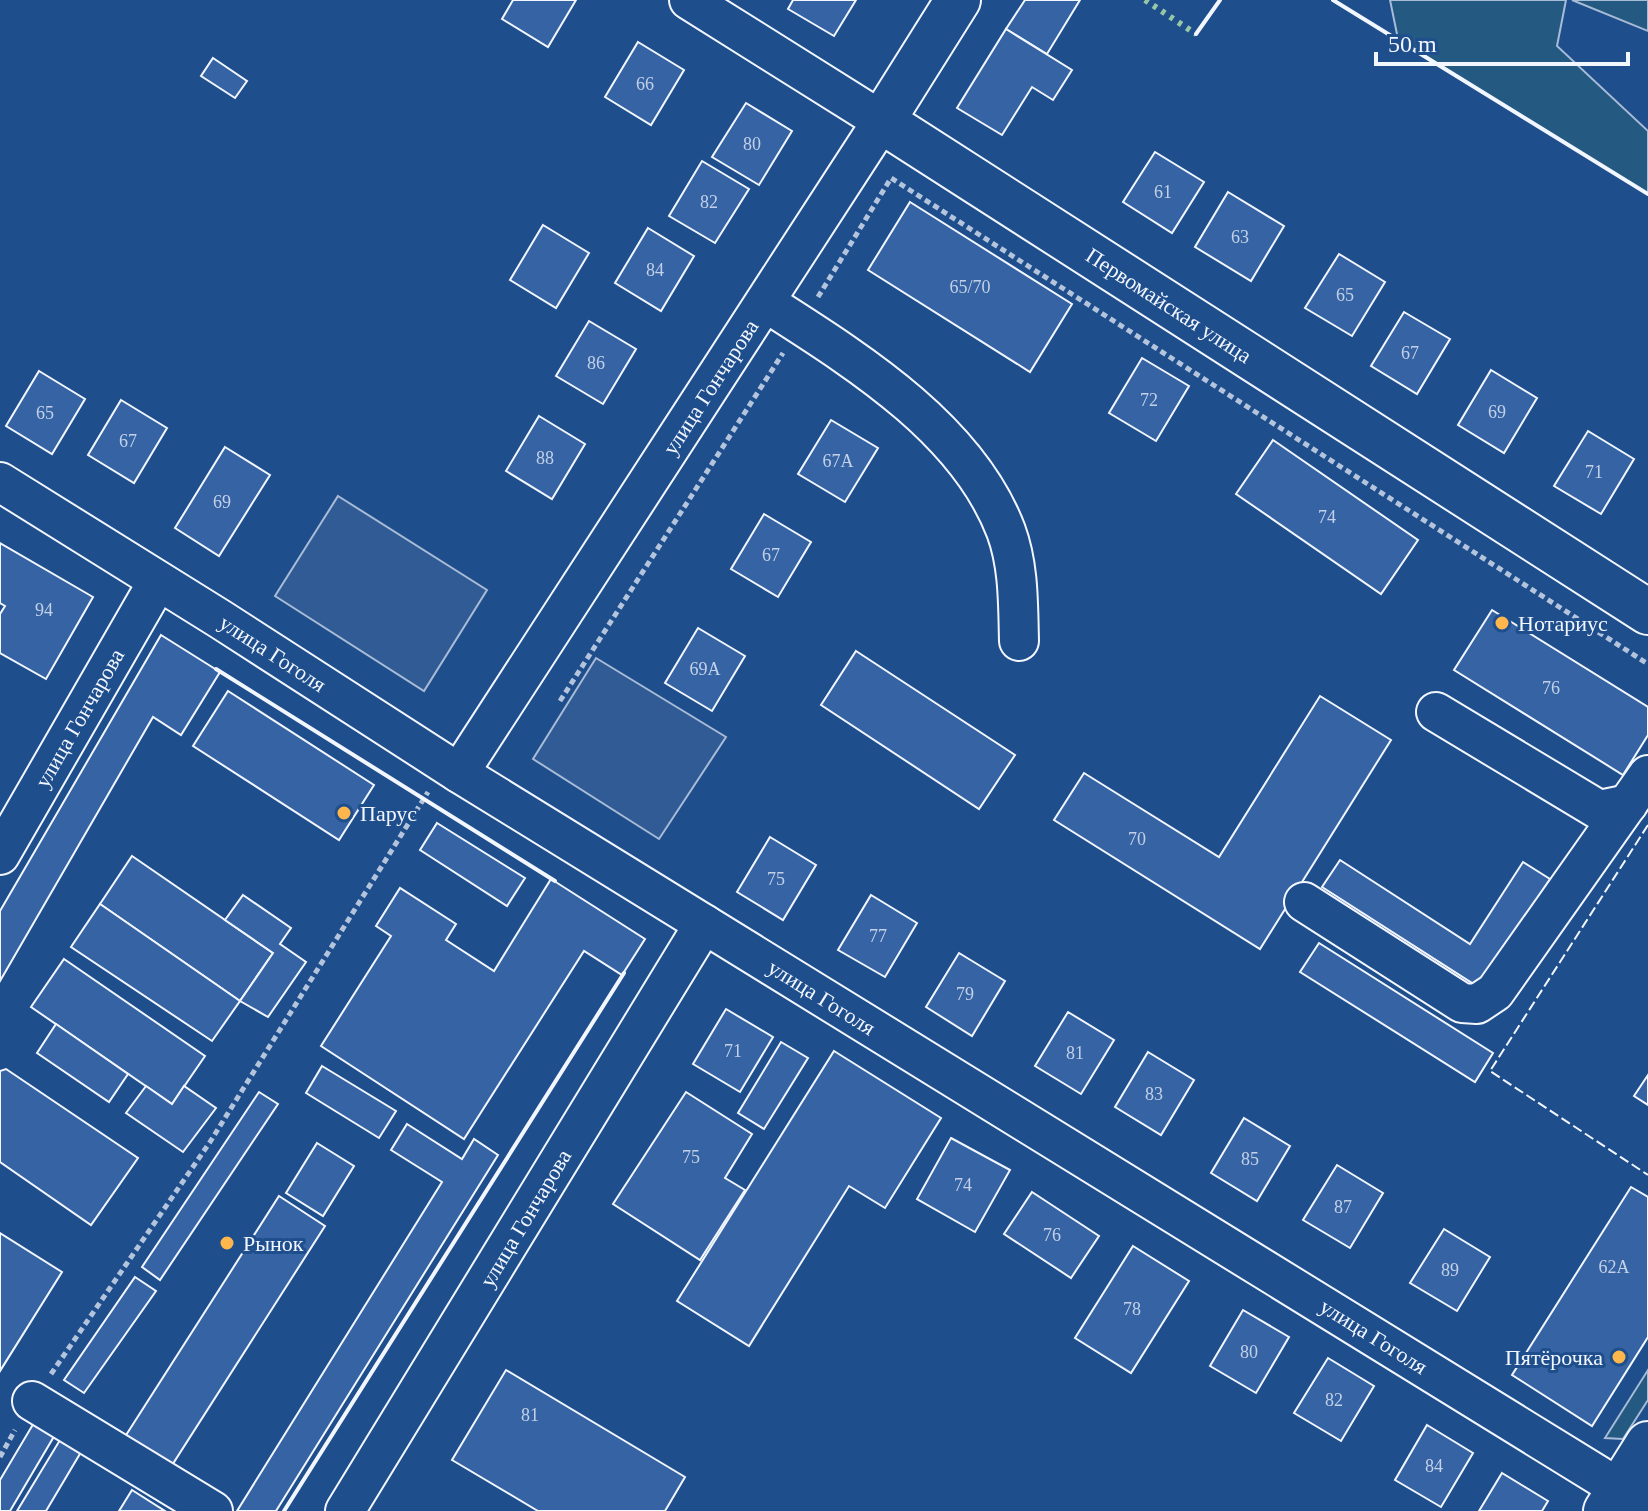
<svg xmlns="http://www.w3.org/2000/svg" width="1648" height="1511" font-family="Georgia,serif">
<rect width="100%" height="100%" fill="#1f4e8c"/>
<g fill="#245a82" stroke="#a8bbd7" stroke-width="2">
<polygon points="1390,0 1566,0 1557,46 1648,131 1648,194 1398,39"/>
<polygon points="1572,0 1648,0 1648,31"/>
<polygon points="1648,1370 1648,1400 1623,1439 1605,1438"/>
</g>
<g fill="#305b95" stroke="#a8bbd7" stroke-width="2">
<polygon points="338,496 487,590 424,691 275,596"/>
<polygon points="596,658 726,737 659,839 533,759"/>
</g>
<g fill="#3563a3" stroke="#f2f6ff" stroke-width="2">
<polygon points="513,0 576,0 548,47 502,19"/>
<polygon points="793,0 856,0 834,36 788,9"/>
<polygon points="1025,0 1080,0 1047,54 1006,29"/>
<polygon points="1006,29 1072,70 1053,100 1032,87 1002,135 957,108"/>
<polygon points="638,42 684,70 651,125 605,97"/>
<polygon points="213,58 247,81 235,98 201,76"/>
<polygon points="746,103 792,131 759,185 712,157"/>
<polygon points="1155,152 1204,182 1172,233 1123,202"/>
<polygon points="702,161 749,189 715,243 669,216"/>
<polygon points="1228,192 1284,226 1251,281 1195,247"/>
<polygon points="910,202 1072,304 1030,372 868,270"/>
<polygon points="543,225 589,253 556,308 510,280"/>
<polygon points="648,228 694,256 661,311 615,283"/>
<polygon points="1339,254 1385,282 1352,336 1305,308"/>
<polygon points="1404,312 1450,339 1417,394 1371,366"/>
<polygon points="589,321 636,349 603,404 556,376"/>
<polygon points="1142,358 1189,386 1156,441 1109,413"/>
<polygon points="1491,370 1537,398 1504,453 1458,425"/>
<polygon points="39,371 85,399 52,454 6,426"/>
<polygon points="121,400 167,428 134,483 88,455"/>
<polygon points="539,416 585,444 552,499 506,471"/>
<polygon points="831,420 878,448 845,502 798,474"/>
<polygon points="1588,431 1634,459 1601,514 1554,486"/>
<polygon points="1273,440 1418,540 1381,594 1236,494"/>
<polygon points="225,447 270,475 219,556 175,528"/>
<polygon points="764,514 811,542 778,597 731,569"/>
<polygon points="0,543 93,597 46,679 0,653 0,614 5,606 0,603"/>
<polygon points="1492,610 1648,707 1648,735 1623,775 1454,670"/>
<polygon points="698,628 745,656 712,711 665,683"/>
<polygon points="161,635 220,672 181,735 153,717 0,981 0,911"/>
<polygon points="856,651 1015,755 979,809 821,705"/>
<polygon points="228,691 374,785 339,840 193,746"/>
<polygon points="1320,696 1391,740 1260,949 1054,820 1084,773 1219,857"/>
<polygon points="437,823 525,878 507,906 420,850"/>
<polygon points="770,837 816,865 783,920 737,892"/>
<polygon points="132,856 273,953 240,1001 100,904"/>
<polygon points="1340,860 1470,944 1523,862 1550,879 1480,988 1322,887"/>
<polygon points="551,879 645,939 622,975 584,951 464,1139 321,1046 391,936 376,926 400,888 456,924 446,940 494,971"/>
<polygon points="243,895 291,928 280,944 306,962 268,1017 240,1001 273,953 225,920"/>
<polygon points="871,895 917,923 885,977 838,950"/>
<polygon points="100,904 240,1001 212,1041 71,947"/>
<polygon points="1319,943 1493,1053 1475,1082 1300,972"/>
<polygon points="959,953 1005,981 972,1036 926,1007"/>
<polygon points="64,959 205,1056 172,1104 31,1007"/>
<polygon points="726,1009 773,1037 740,1092 693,1064"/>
<polygon points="1068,1012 1114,1040 1081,1094 1035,1066"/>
<polygon points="56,1024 128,1074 109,1102 37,1053"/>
<polygon points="781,1042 808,1058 764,1129 738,1113"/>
<polygon points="834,1051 941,1118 885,1208 849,1186 749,1346 677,1301"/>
<polygon points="1148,1052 1194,1080 1161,1135 1115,1107"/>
<polygon points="322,1066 396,1111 379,1138 306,1093"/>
<polygon points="6,1069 138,1158 91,1225 0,1162 0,1071"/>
<polygon points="1648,1075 1648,1105 1634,1096"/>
<polygon points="146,1086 172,1104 184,1086 216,1108 183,1152 126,1113"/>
<polygon points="259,1092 278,1104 160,1280 142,1267"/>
<polygon points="686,1092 752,1134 725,1178 745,1190 700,1260 613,1204"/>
<polygon points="1244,1118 1290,1146 1257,1201 1211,1173"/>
<polygon points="407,1124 462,1159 474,1139 498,1155 276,1511 237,1511 442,1182 391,1150"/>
<polygon points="951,1138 1010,1170 975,1232 917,1199"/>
<polygon points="317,1143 354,1166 323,1216 286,1193"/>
<polygon points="1337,1165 1383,1193 1350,1248 1303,1220"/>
<polygon points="1631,1187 1648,1197 1648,1337 1592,1426 1512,1375"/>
<polygon points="1032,1192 1099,1236 1071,1278 1004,1234"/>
<polygon points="279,1196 325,1226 167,1473 121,1443"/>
<polygon points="1444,1229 1490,1257 1457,1311 1410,1283"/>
<polygon points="0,1233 62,1272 0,1371"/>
<polygon points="1133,1246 1189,1281 1131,1373 1075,1338"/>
<polygon points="135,1277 156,1291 84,1393 64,1380"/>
<polygon points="1243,1310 1289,1337 1256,1393 1210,1366"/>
<polygon points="1328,1358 1374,1386 1341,1441 1294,1413"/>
<polygon points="506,1370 685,1477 665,1511 538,1511 452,1460"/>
<polygon points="35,1421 56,1433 10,1511 0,1511 0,1480"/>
<polygon points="1427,1425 1473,1453 1441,1507 1395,1480"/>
<polygon points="63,1435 84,1447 46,1511 17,1511"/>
<polygon points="1502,1473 1548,1501 1542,1511 1479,1511"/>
<polygon points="132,1490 165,1511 119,1511"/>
</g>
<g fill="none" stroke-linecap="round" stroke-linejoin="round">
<defs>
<g id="minor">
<path d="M765 302C854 359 967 428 1006 531 1019 566 1018 605 1019 641"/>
<polyline points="0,482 220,619 459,773 1648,1506"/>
<polyline points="1436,712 1599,810 1628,804"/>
<polyline points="459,773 882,121 689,0"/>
<polyline points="0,855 158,581"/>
<polyline points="1304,902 1462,1003 1477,1004 1495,992 1648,775"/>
<polyline points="32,1401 213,1511"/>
<polyline points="345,1511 704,924"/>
</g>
<g id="major">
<polyline points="958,0 882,121 1648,612"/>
<polyline points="1606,1511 1648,1444"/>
</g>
</defs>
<use href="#minor" stroke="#f2f6ff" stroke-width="42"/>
<use href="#major" stroke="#f2f6ff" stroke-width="48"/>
<g stroke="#b3c4dc" stroke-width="5" stroke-dasharray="6 4" stroke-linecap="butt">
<polyline points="818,297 891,178 1648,664"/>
<polyline points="560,701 783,353"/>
<polyline points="51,1374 210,1142 428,792"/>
<polyline points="0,1457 15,1430"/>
</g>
<use href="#minor" stroke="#1f4e8c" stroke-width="38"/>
<use href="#major" stroke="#1f4e8c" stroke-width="44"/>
<polyline stroke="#97c8a6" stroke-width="6" stroke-dasharray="4 6" stroke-linecap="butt" points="1145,0 1196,34"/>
<polyline stroke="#f2f6ff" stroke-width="2" stroke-dasharray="10 4" stroke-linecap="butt" points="1648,825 1490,1071 1648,1175"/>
<g stroke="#f2f6ff" stroke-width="4">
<polyline points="1333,0 1648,194"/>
<polyline points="1196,34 1220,0"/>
<polyline points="216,669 555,881"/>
<polyline points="284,1511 624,973"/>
</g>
</g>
<g fill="#ffb74d" stroke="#1f4e8c" stroke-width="3">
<circle cx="1502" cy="623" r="8"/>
<circle cx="344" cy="813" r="8"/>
<circle cx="227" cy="1243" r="8"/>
<circle cx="1619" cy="1357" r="8"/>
</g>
<g text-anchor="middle" stroke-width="6" stroke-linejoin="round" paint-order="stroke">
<g font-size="18" fill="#c3d1e8">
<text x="645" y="90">66</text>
<text x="752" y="150">80</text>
<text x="1163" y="198">61</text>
<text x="709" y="208">82</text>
<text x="1240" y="243">63</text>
<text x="655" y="276">84</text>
<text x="970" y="293">65/70</text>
<text x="1345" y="301">65</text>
<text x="1410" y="359">67</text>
<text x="596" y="369">86</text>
<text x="1149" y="406">72</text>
<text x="1497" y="418">69</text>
<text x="45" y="419">65</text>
<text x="128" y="447">67</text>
<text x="545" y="464">88</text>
<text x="838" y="467">67А</text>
<text x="1594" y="478">71</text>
<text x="222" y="508">69</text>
<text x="1327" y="523">74</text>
<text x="771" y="561">67</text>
<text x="44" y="616">94</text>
<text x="705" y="675">69А</text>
<text x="1551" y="694">76</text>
<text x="1137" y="845">70</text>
<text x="776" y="885">75</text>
<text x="878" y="942">77</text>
<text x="965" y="1000">79</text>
<text x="733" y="1057">71</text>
<text x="1075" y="1059">81</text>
<text x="1154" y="1100">83</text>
<text x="691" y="1163">75</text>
<text x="1250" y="1165">85</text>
<text x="963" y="1191">74</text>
<text x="1343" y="1213">87</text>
<text x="1052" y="1241">76</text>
<text x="1614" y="1273">62А</text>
<text x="1450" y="1276">89</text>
<text x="1132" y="1315">78</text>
<text x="1249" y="1358">80</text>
<text x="1334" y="1406">82</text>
<text x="530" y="1421">81</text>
<text x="1434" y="1472">84</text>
</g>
<g font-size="22" fill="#f2f6ff" stroke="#1f4e8c">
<text transform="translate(1169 305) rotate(33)" y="8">Первомайская улица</text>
<text transform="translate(710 387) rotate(-57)" y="8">улица Гончарова</text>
<text transform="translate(273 653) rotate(33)" y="8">улица Гоголя</text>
<text transform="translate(79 718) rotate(-60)" y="8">улица Гончарова</text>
<text transform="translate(822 997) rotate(32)" y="8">улица Гоголя</text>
<text transform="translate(525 1218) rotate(-59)" y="8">улица Гончарова</text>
<text transform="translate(1374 1336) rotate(32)" y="8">улица Гоголя</text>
</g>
<g font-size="22" fill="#f2f6ff" stroke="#1f4e8c" text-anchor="start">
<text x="1518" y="631">Нотариус</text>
<text x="360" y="821">Парус</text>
<text x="243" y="1251">Рынок</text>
<text x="1603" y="1365" text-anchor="end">Пятёрочка</text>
</g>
</g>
<path d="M1376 52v12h252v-12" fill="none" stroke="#f2f6ff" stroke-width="4"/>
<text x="1388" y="52" font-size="24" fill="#f2f6ff" stroke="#1f4e8c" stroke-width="6" paint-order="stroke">50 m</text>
</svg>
